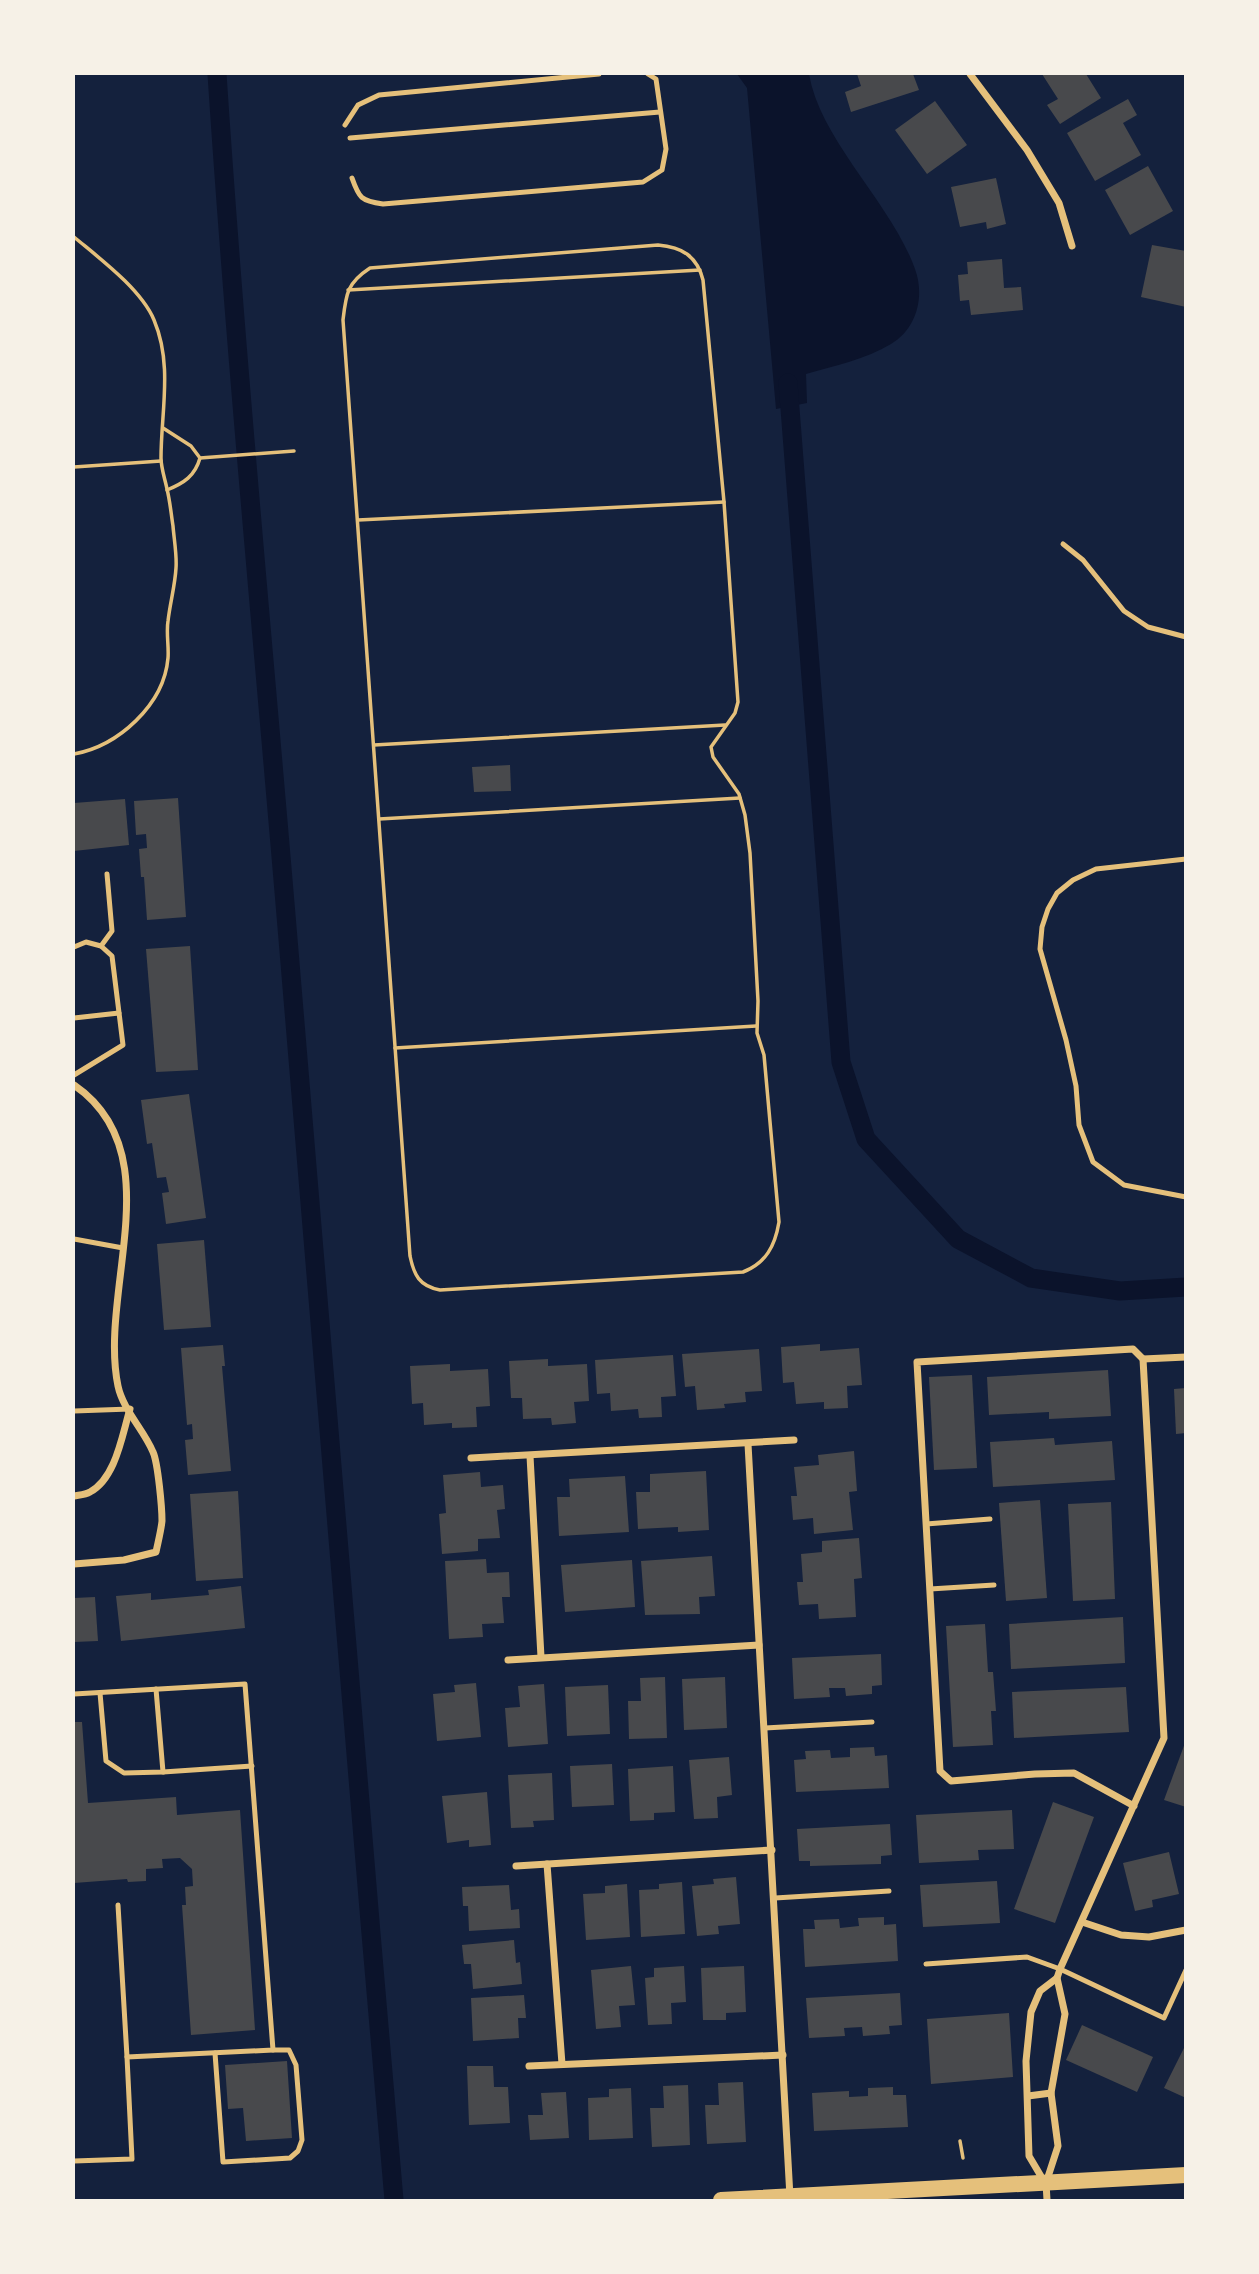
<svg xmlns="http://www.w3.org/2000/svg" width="1259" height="2274" font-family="Ubuntu,sans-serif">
<rect width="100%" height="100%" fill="#14213d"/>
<path fill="#0b132b" d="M737 74H809C820 140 892 204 915 269 925 296 917 329 891 344 866 359 834 366 806 374L807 403 776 409 747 88Z"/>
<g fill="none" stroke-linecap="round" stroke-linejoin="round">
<g stroke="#0b132b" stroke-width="19">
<path d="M217 74C236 362 264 651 288 939 324 1360 357 1780 394 2200"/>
<polyline points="788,383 841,1062 866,1139 958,1239 1031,1278 1120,1291 1186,1287"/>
</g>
</g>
<g fill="#48494c">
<polygon points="857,74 913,74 919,90 851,112 845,92 861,86"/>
<polygon points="1042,74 1086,74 1101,98 1060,124 1047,105 1058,99"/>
<polygon points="1128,99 1137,115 1123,123 1141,155 1095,181 1067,133"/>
<polygon points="935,101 967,145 927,174 895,130"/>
<polygon points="1148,166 1173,211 1130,235 1105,190"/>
<polygon points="996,178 1006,224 987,229 986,222 960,227 951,187"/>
<polygon points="1152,245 1186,251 1186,307 1141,297"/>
<polygon points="1002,259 1004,288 1021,287 1023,310 971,315 969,300 960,301 958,275 968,274 967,262"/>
<polygon points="510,765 511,791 474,792 472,767"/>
<polygon points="178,798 186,917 147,920 144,877 141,877 139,849 147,848 146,834 136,835 134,801"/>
<polygon points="125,799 129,845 74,851 74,803"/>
<polygon points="190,946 198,1070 156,1072 146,949"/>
<polygon points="189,1094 206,1218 166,1224 162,1193 169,1192 166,1177 157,1178 152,1143 147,1144 141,1100"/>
<polygon points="204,1240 211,1327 164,1330 157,1244"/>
<polygon points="820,1344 820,1351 859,1348 862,1385 847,1386 848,1408 824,1409 824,1402 796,1404 794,1382 783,1383 781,1347"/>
<polygon points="223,1345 225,1366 222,1366 231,1471 188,1475 185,1440 193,1439 192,1424 187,1425 181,1348"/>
<polygon points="759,1349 762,1391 745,1392 746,1402 724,1404 725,1408 697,1410 695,1386 685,1387 682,1354"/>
<polygon points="673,1355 676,1396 661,1397 662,1417 639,1418 638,1409 611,1411 610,1393 597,1394 595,1360"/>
<polygon points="548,1359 548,1366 587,1364 589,1401 574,1402 576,1423 552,1425 551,1418 523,1419 522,1398 511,1398 509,1361"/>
<polygon points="450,1364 450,1371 488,1369 490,1406 476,1407 477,1427 452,1428 452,1423 424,1425 423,1403 412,1404 410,1366"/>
<polygon points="1108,1370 1111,1416 1049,1419 1049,1412 989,1415 987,1377"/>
<polygon points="972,1375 977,1468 934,1470 929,1377"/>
<polygon points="1186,1388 1186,1433 1176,1434 1174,1389"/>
<polygon points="1054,1438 1055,1445 1112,1441 1115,1480 993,1487 990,1442"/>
<polygon points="854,1451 857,1491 849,1492 853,1530 814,1534 813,1518 793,1520 791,1496 797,1496 794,1467 819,1465 818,1455"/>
<polygon points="706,1471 709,1530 678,1532 678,1527 638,1529 636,1492 650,1492 650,1474"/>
<polygon points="480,1472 481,1487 503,1485 505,1509 497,1510 500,1538 478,1539 478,1551 442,1554 439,1514 446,1513 443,1475"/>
<polygon points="625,1476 629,1532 559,1536 557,1497 570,1497 569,1479"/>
<polygon points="238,1491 243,1578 196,1581 190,1494"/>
<polygon points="1040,1500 1047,1598 1006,1601 999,1503"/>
<polygon points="1111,1502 1115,1599 1073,1601 1068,1504"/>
<polygon points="859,1538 862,1578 854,1579 856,1617 819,1619 818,1604 799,1605 797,1582 803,1582 801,1554 822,1552 822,1541"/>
<polygon points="712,1556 715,1596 699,1597 700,1614 645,1615 641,1561"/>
<polygon points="486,1559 487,1573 509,1572 510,1597 502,1597 504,1623 482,1624 483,1637 449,1639 445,1561"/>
<polygon points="632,1560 635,1607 565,1612 561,1565"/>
<polygon points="241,1586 245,1628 121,1641 116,1596 151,1593 151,1600 209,1595 208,1590"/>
<polygon points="95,1597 98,1641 74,1642 74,1598"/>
<polygon points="1123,1617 1125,1663 1011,1669 1009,1624"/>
<polygon points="985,1624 988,1672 993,1672 996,1711 991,1711 993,1745 953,1747 946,1626"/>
<polygon points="881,1654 882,1685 872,1686 872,1694 846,1696 845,1688 829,1688 830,1697 794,1699 792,1658"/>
<polygon points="665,1677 667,1738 629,1739 628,1701 641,1701 640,1678"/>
<polygon points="725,1677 727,1728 684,1730 682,1679"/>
<polygon points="476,1683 481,1737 437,1741 433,1694 455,1692 454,1685"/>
<polygon points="544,1684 548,1744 508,1747 505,1708 520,1707 518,1686"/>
<polygon points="608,1685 610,1734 567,1736 565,1687"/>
<polygon points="1126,1687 1129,1732 1014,1738 1012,1692"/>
<polygon points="74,1722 82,1722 88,1803 176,1797 177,1815 240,1810 255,2030 191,2035 182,1905 186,1905 185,1887 193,1886 192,1869 180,1858 162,1859 163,1868 146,1869 146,1881 128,1882 127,1879 74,1883"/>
<polygon points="1185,1743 1186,1743 1186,1807 1164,1800"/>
<polygon points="874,1747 875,1756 887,1755 889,1788 796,1792 794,1760 806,1759 805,1751 830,1750 831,1758 850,1757 850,1748"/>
<polygon points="729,1757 732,1795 717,1797 718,1818 694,1819 689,1760"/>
<polygon points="612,1764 614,1805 572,1807 570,1766"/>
<polygon points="673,1766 675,1812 654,1813 654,1820 630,1821 628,1769"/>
<polygon points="552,1773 554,1820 533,1821 534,1827 511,1828 508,1775"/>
<polygon points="487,1792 491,1845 469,1847 469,1840 447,1843 442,1796"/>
<polygon points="1053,1802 1094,1817 1055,1923 1014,1909"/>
<polygon points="1012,1810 1014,1849 978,1850 979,1860 919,1863 916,1815"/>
<polygon points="890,1824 892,1855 881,1856 881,1864 810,1866 810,1861 799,1861 797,1829"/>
<polygon points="1169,1852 1179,1894 1152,1900 1153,1907 1135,1911 1123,1863"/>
<polygon points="736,1877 740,1924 718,1926 719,1934 697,1936 692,1886 714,1884 713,1879"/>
<polygon points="997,1881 1000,1923 923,1927 920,1885"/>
<polygon points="682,1882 685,1934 641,1937 639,1890 659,1889 659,1884"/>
<polygon points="627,1884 630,1937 586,1940 583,1894 605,1893 605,1886"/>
<polygon points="509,1885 511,1910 519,1909 520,1928 469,1931 468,1906 463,1906 462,1887"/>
<polygon points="884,1917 884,1925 896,1924 898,1961 805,1967 803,1929 815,1929 814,1920 839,1919 840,1928 859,1926 858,1918"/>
<polygon points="514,1940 516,1963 520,1962 522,1984 473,1989 471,1964 464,1964 462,1945"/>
<polygon points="631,1966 635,2005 619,2006 621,2027 596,2029 591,1970"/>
<polygon points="684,1966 686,2002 671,2003 672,2024 648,2025 645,1978 654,1977 654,1968"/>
<polygon points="744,1966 746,2012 726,2013 726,2020 703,2020 701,1968"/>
<polygon points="900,1993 902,2025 889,2026 890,2034 863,2036 862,2027 844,2028 845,2036 809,2038 806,1998"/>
<polygon points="524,1995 526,2018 518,2018 519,2038 473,2041 471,1998"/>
<polygon points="1009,2013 1013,2077 931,2084 927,2019"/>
<polygon points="1082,2025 1153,2057 1137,2092 1066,2060"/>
<polygon points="1186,2044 1186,2098 1164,2088"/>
<polygon points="287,2061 292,2138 246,2141 243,2108 228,2109 225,2065"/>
<polygon points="467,2066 493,2066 494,2087 508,2087 510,2123 469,2125"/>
<polygon points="743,2082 746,2142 707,2144 705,2105 719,2105 718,2083"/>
<polygon points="688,2085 690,2145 652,2147 650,2108 664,2108 663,2086"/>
<polygon points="893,2087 893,2095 906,2095 908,2127 814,2131 812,2093 849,2091 849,2097 868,2096 868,2088"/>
<polygon points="631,2088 633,2138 589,2140 588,2098 609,2097 609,2089"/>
<polygon points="566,2092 569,2138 530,2140 528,2115 543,2115 541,2093"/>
</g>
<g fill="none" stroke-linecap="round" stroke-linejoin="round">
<g stroke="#e5c07b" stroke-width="3.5">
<path d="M74 237C99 258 141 289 154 320 173 365 161 412 161 458 161 468 165 479 167 489 170 501 171 513 173 526 174 539 177 555 176 568 175 586 170 603 168 621 166 633 169 646 168 658 164 705 118 746 74 754"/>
<path d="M658 245C682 247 697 256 703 280L724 502 738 702 735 713 711 747 713 757 739 794 745 815 750 853 758 1001 757 1033 764 1055 779 1222C775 1246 766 1263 743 1272L440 1290C419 1286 414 1275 410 1256L343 320C346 294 347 283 370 268Z"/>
<polyline points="348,290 700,270"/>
<path d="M163 428 191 446 200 458C195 476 184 483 167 490"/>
<polyline points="200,458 294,451"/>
<polyline points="74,467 161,461"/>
<polyline points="358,520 724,502"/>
<polyline points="374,745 725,725"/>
<polyline points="379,819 740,798"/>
<polyline points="395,1048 756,1026"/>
<polyline points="960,2141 963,2158"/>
</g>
<g stroke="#e5c07b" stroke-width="5">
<polyline points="345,125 358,105 379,95 599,74"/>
<polyline points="350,138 660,112"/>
<path d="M352 178C359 198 361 201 383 204L643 182 662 170 666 149 656 79 648 74"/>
<polyline points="1063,544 1083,560 1124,611 1148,627 1186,637"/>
<polyline points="1186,859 1096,869 1073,880 1057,893 1048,909 1042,927 1040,949 1066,1040 1076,1086 1079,1125 1093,1162 1124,1185 1186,1197"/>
<polyline points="101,946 112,931 107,874"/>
<polyline points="74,947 86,942 101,946 112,956 123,1045 74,1075"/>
<polyline points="74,1018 119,1013"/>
<polyline points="74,1239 123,1248"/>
<polyline points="74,1411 130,1409"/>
<polyline points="926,1524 990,1519"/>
<polyline points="930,1589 994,1585"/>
<polyline points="100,1693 106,1761 124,1773 163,1772 156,1689"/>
<polyline points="74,1694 245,1684 273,2050 127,2057 118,1905"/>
<polyline points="765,1728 872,1722"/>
<polyline points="163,1772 252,1766"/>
<polyline points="775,1898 889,1891"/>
<polyline points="926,1964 1027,1957 1060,1969 1164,2018 1186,1970"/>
<polyline points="215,2053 223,2162 290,2158 298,2151 302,2140 296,2065 289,2050 273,2050"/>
<polyline points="74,2161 132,2159 127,2057"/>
</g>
<g stroke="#e5c07b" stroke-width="7">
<polyline points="970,74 1027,150 1059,203 1072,246"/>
<path d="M74 1085C173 1153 98 1290 118 1386 123 1410 144 1430 153 1452 158 1463 162 1508 162 1521 161 1531 158 1542 156 1552L124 1560 74 1564"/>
<polyline points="1143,1359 1186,1357"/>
<polyline points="748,1444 790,2197"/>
<polyline points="530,1456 541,1657"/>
<polyline points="471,1458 794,1440"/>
<path d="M74 1496C78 1495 85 1495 90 1492 116 1478 122 1435 130 1409"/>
<polyline points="508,1660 759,1645"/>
<polyline points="547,1864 562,2064"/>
<polyline points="516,1866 772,1850"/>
<polyline points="1082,1922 1121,1935 1149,1937 1186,1930"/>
<polyline points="529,2066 783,2055"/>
<polyline points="1028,2096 1051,2093"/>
<polyline points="1045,2183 1029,2156 1026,2061 1031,2012 1040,1991 1057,1978 1060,1969 1164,1738 1143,1359 1133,1349 917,1362 940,1771 951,1781 1035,1774 1074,1773 1134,1806"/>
<polyline points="1047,2200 1046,2183 1058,2146 1051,2093 1065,2014 1057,1978"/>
</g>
<polyline stroke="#e5c07b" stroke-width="16" points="721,2200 1186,2175"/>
</g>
<rect width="1259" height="2274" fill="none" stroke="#f6f1e7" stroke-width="150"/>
</svg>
